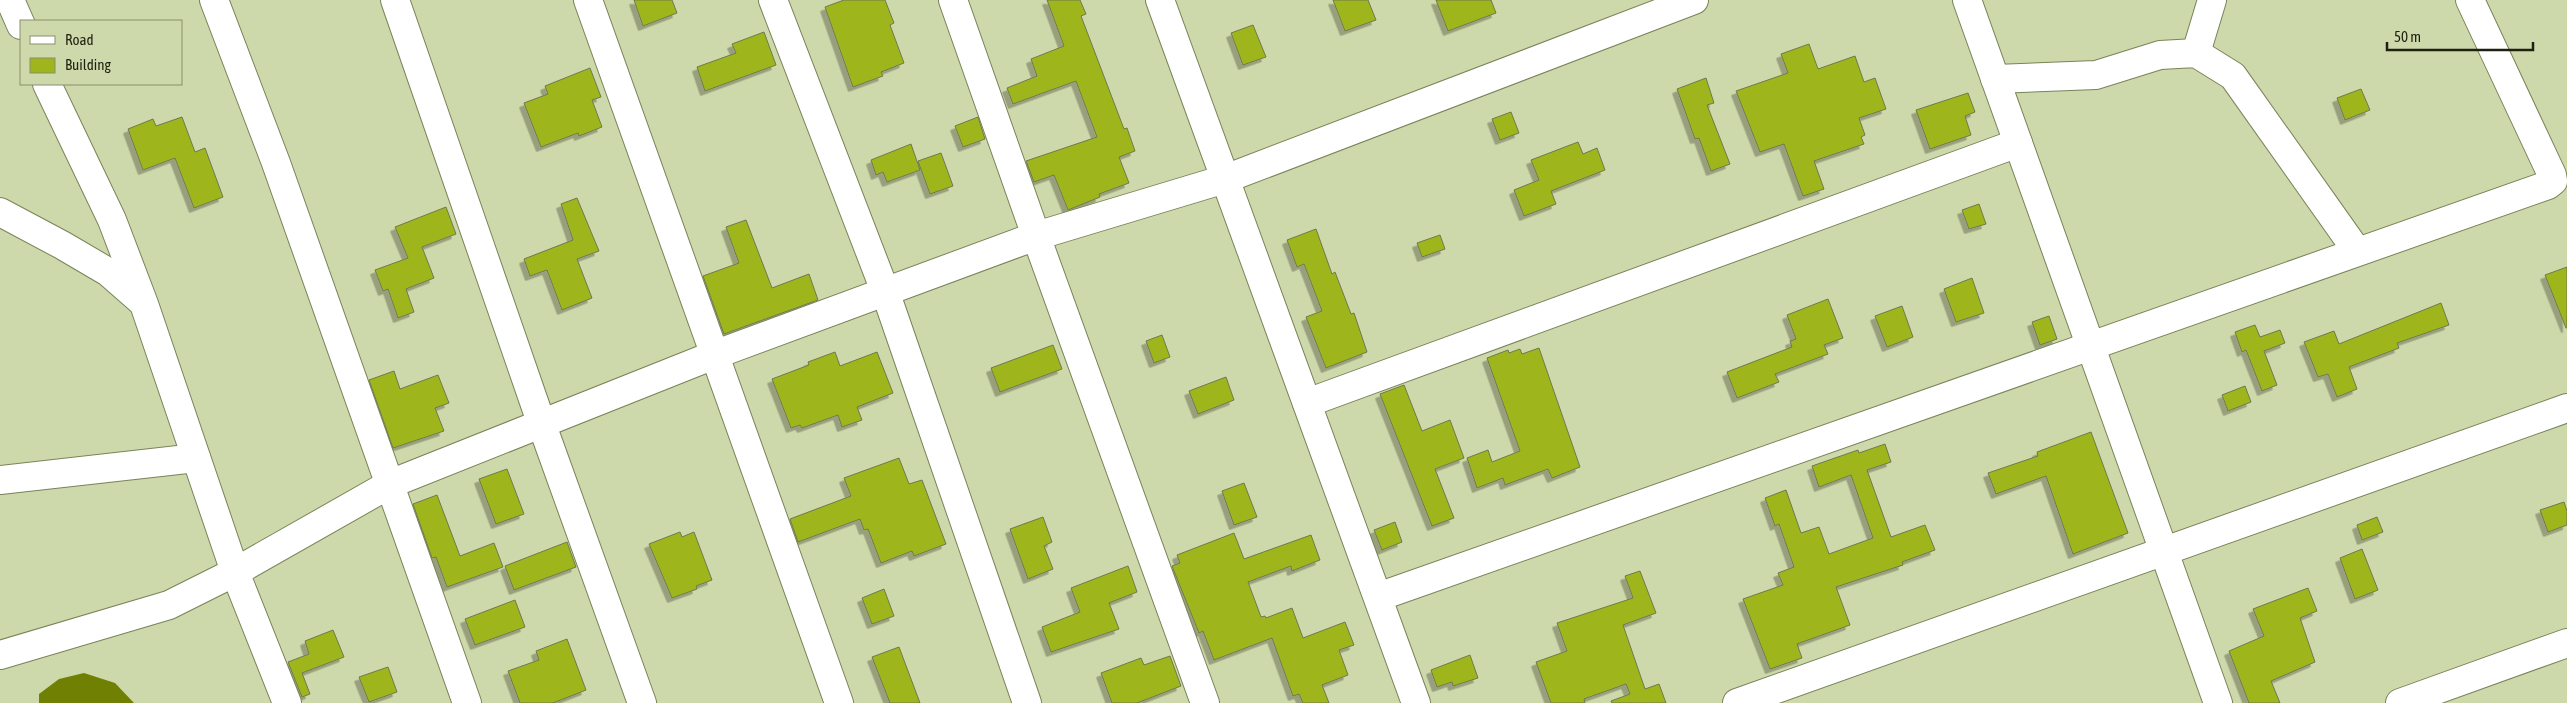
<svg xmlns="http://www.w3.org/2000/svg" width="2567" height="703" font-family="'Asap Condensed',sans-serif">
<defs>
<filter id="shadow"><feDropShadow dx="-4.5" dy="4.5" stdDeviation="0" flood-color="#0004"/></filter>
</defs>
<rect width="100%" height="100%" fill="#ced9ab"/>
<polygon fill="#6f8003" points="84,673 115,683 134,703 39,703 39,694 59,679"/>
<g fill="#9eb61b" stroke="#6f784f" filter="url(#shadow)">
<polygon points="634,0 672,0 677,13 643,26"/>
<polygon points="844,0 885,0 894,23 890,25 904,63 881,72 883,76 853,87 825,7"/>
<polygon points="1047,0 1080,0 1086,14 1081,16 1124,129 1127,128 1135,151 1119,157 1129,183 1099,194 1100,197 1068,210 1054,175 1034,182 1026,161 1097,137 1076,81 1013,104 1007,88 1037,76 1031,59 1064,46"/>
<polygon points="1333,0 1368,0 1376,20 1345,31"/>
<polygon points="1436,0 1491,0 1496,13 1448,31"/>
<polygon points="1253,25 1266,57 1243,65 1231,33"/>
<polygon points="764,32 776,65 705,91 697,67 736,53 732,44"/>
<polygon points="1809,44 1818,69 1855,56 1864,82 1875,78 1886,109 1859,118 1865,135 1861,137 1864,144 1814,161 1824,189 1803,196 1784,144 1760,152 1736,91 1788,73 1781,54"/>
<polygon points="590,68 601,97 592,100 602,127 579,136 578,133 541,147 524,103 548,94 545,86"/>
<polygon points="1706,78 1714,103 1707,105 1730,164 1711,171 1699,138 1695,139 1677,89"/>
<polygon points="2361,89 2370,110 2345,120 2337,98"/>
<polygon points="1968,93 1975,112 1965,116 1971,135 1930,149 1916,110"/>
<polygon points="1511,112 1519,133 1500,140 1492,119"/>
<polygon points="182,117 195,152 205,148 223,197 194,208 175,158 143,170 128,129 153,119 156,126"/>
<polygon points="978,117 985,139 963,147 955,126"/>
<polygon points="1578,142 1583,154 1597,148 1605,170 1551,191 1556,204 1524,216 1514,190 1539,180 1531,160"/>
<polygon points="911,144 920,170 887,182 883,172 876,175 871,160"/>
<polygon points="941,153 953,186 930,194 918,161"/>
<polygon points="577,198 599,251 577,259 592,298 562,310 547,270 530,276 524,259 573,240 561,204"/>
<polygon points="1979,204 1986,224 1969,229 1962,210"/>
<polygon points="446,207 456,234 422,247 434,278 406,289 414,312 398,318 388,289 383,291 375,270 408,258 395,227"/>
<polygon points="746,220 772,288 809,274 818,300 724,334 703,276 739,263 726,227"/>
<polygon points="1316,229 1332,274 1335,272 1351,314 1354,313 1367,352 1326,368 1306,317 1322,311 1304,264 1297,267 1287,240"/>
<polygon points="1440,235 1445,249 1422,257 1417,243"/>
<polygon points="2567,267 2567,328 2566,328 2545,275"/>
<polygon points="1972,278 1984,313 1956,322 1944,289"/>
<polygon points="1828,299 1843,338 1824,345 1828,354 1775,374 1779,382 1737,398 1727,372 1792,347 1790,341 1796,339 1787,315"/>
<polygon points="2441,303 2449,325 2397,343 2399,348 2349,367 2357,389 2337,397 2328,374 2318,377 2304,342 2334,331 2339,344"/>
<polygon points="1902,306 1913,337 1887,347 1875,316"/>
<polygon points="2049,316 2057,339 2040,345 2032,322"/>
<polygon points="2255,325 2260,337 2280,330 2285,343 2264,351 2277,385 2262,391 2246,350 2242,352 2235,332"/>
<polygon points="1162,335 1170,357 1154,363 1146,341"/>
<polygon points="1053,345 1062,369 1000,392 991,368"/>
<polygon points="1539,348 1580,467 1552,478 1548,469 1505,485 1503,478 1477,488 1467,458 1488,450 1492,462 1520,451 1487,358 1508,350 1509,353 1520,349 1522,354"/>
<polygon points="835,352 840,366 877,352 893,393 857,407 862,420 842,427 838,415 802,428 800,425 791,428 772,379 809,365 808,362"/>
<polygon points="394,371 400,389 438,375 449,403 435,408 444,431 393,448 369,380"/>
<polygon points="1226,377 1234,400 1198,414 1189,391"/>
<polygon points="1404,385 1422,431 1450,420 1464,458 1435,469 1454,518 1432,526 1380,394"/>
<polygon points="2245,386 2251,402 2228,411 2222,395"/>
<polygon points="2091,432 2128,533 2073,554 2046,476 1996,494 1988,473 2038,456 2037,452"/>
<polygon points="1885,444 1891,462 1867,470 1891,537 1925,525 1935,550 1902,562 1903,565 1836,587 1850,625 1797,644 1802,658 1770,669 1743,599 1783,585 1778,573 1794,567 1779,524 1775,526 1765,498 1786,490 1801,533 1819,527 1829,554 1873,538 1851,475 1819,487 1812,466 1858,450 1859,453"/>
<polygon points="899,458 909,484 922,480 946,544 914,556 912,551 881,563 868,529 864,530 860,519 798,542 790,519 851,496 844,478"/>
<polygon points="507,469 524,514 496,524 479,479"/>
<polygon points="1244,483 1257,517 1234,525 1222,491"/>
<polygon points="437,495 460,556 494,543 503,567 447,587 436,557 432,558 413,504"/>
<polygon points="2564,502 2567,511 2567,525 2548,532 2540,510"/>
<polygon points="1043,517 1052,542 1044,546 1053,569 1028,579 1010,529"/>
<polygon points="2377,517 2383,532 2362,540 2357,525"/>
<polygon points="1395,522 1402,542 1382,550 1374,530"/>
<polygon points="680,532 682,537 694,532 712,580 696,586 697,589 672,598 649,544"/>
<polygon points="1234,533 1244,559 1311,535 1320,560 1292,571 1291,566 1248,582 1261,617 1265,616 1266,618 1292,608 1303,638 1345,622 1354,645 1339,650 1348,675 1322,685 1329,703 1303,703 1299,694 1293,696 1272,638 1214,660 1203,631 1199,633 1172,566 1180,563 1177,555"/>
<polygon points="567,542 576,567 514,590 505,566"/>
<polygon points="2362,549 2378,590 2355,599 2340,558"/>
<polygon points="1128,566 1137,592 1109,603 1119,629 1051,652 1042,627 1080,612 1071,588"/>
<polygon points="1640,571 1656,613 1623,625 1645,689 1659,684 1666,703 1612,703 1611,701 1630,694 1626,684 1584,699 1585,703 1551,703 1536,662 1567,651 1557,623 1633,598 1625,576"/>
<polygon points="2308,588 2317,611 2300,618 2315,662 2271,681 2280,703 2249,703 2229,651 2264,636 2253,609"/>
<polygon points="884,589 894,616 872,624 862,598"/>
<polygon points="515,600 525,627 475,645 465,619"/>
<polygon points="333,630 344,657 302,673 310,694 302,697 288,662 309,654 305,641"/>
<polygon points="567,639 586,690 553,703 520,703 508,671 539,660 536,651"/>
<polygon points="899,647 920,703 890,703 872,657"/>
<polygon points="1470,655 1478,678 1453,686 1452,682 1437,687 1431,670"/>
<polygon points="1170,656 1181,686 1137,703 1112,703 1101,673 1141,658 1144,665"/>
<polygon points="388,667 397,692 369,702 359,677"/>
</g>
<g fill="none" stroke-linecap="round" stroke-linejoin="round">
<defs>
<g id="minor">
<polyline points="10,0 21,25"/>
<polyline points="214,0 276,163 467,703"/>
<polyline points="395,0 542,425 642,703"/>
<polyline points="588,0 839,703"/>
<polyline points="773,0 885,291 1027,703"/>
<polyline points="953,0 1036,236 1205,703"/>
<polyline points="1160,0 1416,703"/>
<polyline points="1967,0 2218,703"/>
<polyline points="2196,53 2212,0"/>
<polyline points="1995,79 2096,75 2160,55 2196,53 2233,76 2357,251"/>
<polyline points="47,84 112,220 144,304 235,572 287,703"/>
<polyline points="0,212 62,245 108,272 140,300"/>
<polyline points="1307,403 2018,143"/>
<polyline points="0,480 196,458"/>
<polyline points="1378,597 2548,185 2553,181 2552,175 2470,0"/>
<polyline points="0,655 169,605 235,572 390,484 714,355 1036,236 1225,179 1694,0"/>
<polyline points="1737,703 2567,408"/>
<polyline points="2400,703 2567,643"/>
</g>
</defs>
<use href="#minor" stroke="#798359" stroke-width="30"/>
<use href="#minor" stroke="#fff" stroke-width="28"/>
</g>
<rect x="20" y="20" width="162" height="65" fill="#ced9ab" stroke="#878f6d"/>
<rect x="30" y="36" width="25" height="8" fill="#ffffff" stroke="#878f6d"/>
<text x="65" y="45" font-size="15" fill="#1d2110">Road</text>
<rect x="30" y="58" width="25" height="15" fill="#9eb61b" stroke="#878f6d"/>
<text x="65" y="70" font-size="15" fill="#1d2110">Building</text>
<path d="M2387 42v8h146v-8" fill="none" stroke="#1d2110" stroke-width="2.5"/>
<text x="2394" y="42" font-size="15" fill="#1d2110" stroke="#ced9ab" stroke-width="4" paint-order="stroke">50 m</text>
</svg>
